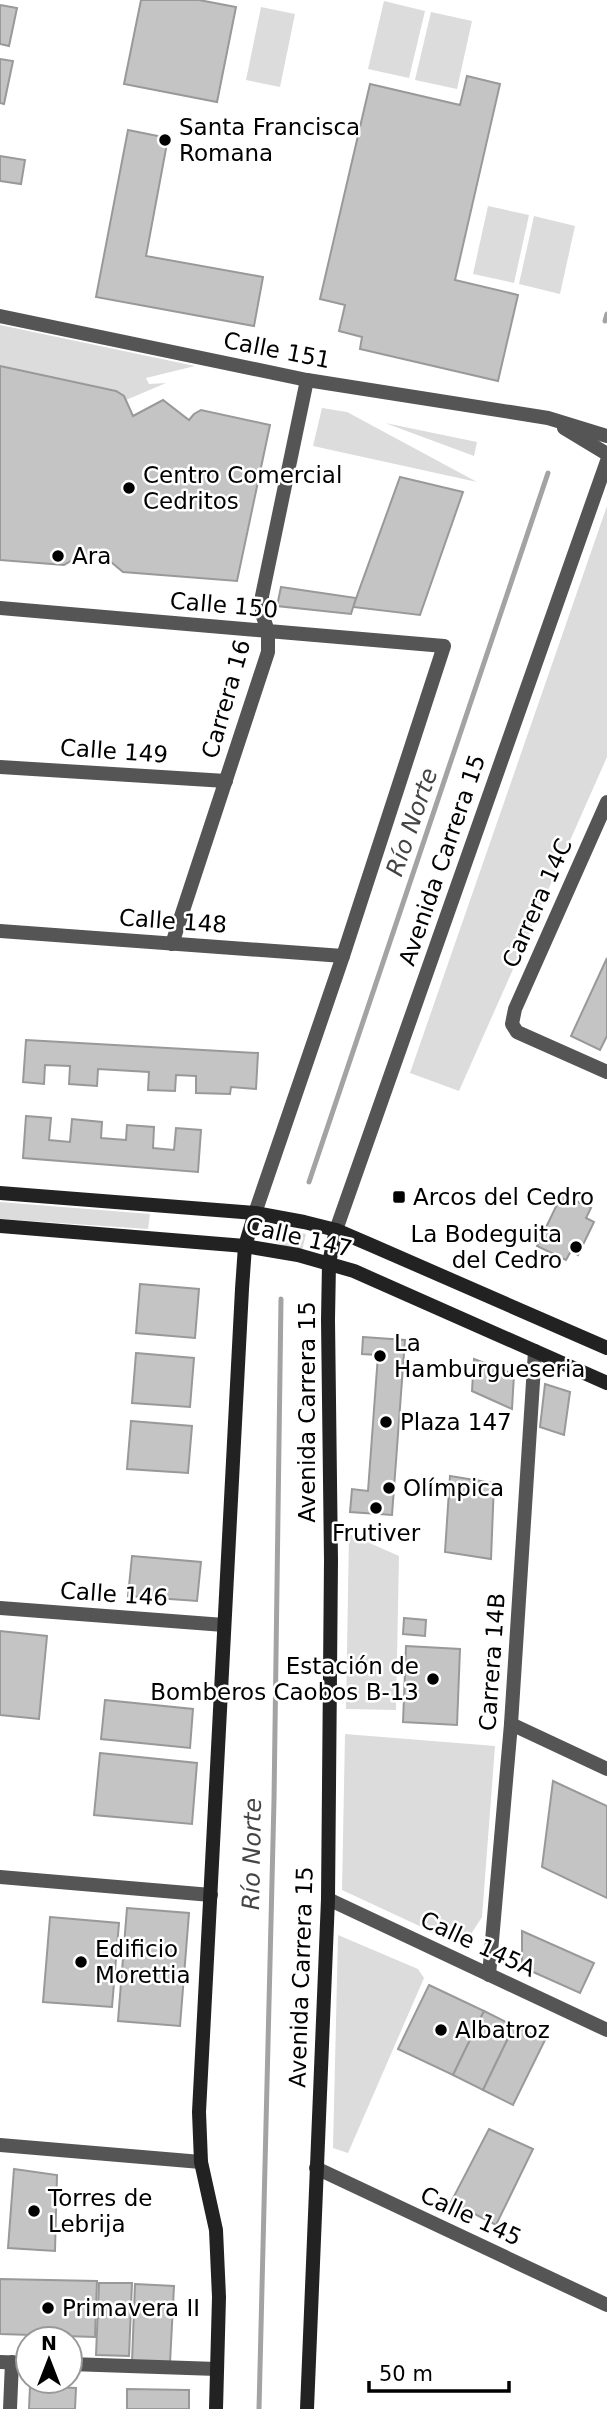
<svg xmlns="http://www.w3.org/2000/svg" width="607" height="2409" font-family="'DejaVu Sans',sans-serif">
<rect width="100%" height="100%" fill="#fff"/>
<g fill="#dcdcdc">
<polygon points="384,1 425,11 409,78 368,69"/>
<polygon points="261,7 295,14 280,87 246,80"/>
<polygon points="431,12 472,21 457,89 415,80"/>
<polygon points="488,206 529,215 514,283 473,274"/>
<polygon points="534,216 575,226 560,294 519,284"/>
<polygon points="0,325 195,366 146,378 149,384 166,383 126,400 116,390 0,366"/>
<polygon points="322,408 347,412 477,482 313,446"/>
<polygon points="385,423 477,442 474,456"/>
<polygon points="607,506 607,757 459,1091 410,1073"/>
<polygon points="0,1202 150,1214 148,1229 0,1219"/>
<path d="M270 1227 306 1234 302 1251C287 1247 271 1245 270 1227Z"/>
<polygon points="349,1534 399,1556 396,1710 346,1709"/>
<polygon points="345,1734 495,1746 482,1917 471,1934 456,1943 342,1890"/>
<polygon points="338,1935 418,1969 424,1978 348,2153 333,2148"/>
</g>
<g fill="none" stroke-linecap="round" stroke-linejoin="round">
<g stroke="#a3a3a3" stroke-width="5">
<polyline points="605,321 607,314"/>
<polyline points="309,1182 548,473"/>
<polyline points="259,2409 274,1800 281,1299"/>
</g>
</g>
<g fill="#c4c4c4" stroke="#999" stroke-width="2">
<polygon points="141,0 199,0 236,7 217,102 124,84"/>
<polygon points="0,5 17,8 9,46 0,44"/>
<polygon points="0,59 13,61 4,104 0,103"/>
<polygon points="467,76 500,84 455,280 518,295 498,381 360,349 362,337 339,331 345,305 320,299 370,84 460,105"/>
<polygon points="128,130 168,138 146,256 263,277 254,326 96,297"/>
<polygon points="0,156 25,160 21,184 0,181"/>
<polygon points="0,366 116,391 124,396 133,416 163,400 189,420 194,414 201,410 270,425 237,581 123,572 99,552 83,561 76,558 64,565 0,560"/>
<polygon points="400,477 463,492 420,615 353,607"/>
<polygon points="281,587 356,598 351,614 277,606"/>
<polygon points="607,958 607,1036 600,1050 571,1036"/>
<polygon points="26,1040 258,1053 256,1089 231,1087 230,1094 196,1093 196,1076 176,1075 175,1091 148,1090 149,1072 98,1069 97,1086 69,1084 70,1066 45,1065 44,1084 23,1082"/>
<polygon points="26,1116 51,1118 49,1140 70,1142 72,1119 102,1122 101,1138 126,1140 127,1125 154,1127 153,1148 174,1150 176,1128 201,1130 198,1172 23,1158"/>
<polygon points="562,1194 591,1208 586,1218 594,1222 578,1255 571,1251 566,1260 537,1246"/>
<polygon points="140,1284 199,1289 195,1338 136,1333"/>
<polygon points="363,1337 405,1340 392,1515 350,1512 352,1489 368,1491 378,1355 362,1354"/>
<polygon points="136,1353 194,1358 190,1407 132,1403"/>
<polygon points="474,1359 514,1374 512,1409 472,1391"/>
<polygon points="545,1384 570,1392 564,1435 540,1427"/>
<polygon points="131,1421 192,1426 188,1473 127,1469"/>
<polygon points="450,1476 494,1483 491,1559 445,1552"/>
<polygon points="132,1556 201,1562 197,1601 128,1596"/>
<polygon points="404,1618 426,1620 425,1636 403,1634"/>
<polygon points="0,1631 47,1636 39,1719 0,1715"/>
<polygon points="406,1646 460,1649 457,1725 403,1722"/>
<polygon points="105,1700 193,1709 190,1748 101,1739"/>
<polygon points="100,1753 197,1763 192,1824 94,1815"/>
<polygon points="553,1781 607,1806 607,1898 542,1867"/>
<polygon points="127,1908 189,1913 180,2026 118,2021"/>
<polygon points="50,1917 119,1923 112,2007 43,2002"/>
<polygon points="522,1931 594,1963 580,1993 522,1967"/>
<polygon points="429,1985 484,2011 453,2075 398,2049"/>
<polygon points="484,2011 514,2026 483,2090 453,2075"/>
<polygon points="514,2026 545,2040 513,2105 483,2090"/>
<polygon points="489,2129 533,2149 496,2225 451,2202"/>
<polygon points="14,2169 57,2175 55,2251 8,2248"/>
<polygon points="0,2279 97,2281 95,2337 0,2334"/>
<polygon points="99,2283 132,2283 129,2356 96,2355"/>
<polygon points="135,2284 174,2286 170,2363 132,2362"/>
<polygon points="30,2386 76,2388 75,2409 29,2409"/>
<polygon points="127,2389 189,2390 189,2409 127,2409"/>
</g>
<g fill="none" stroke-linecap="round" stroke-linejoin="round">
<g stroke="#555" stroke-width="14">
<polyline points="0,608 268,631 268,652 172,944"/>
<polyline points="0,767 226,781"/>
<polyline points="607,802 515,1009 512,1024 517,1032 607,1072"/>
<polyline points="0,931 343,956"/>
<polyline points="0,1608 224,1625"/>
<polyline points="511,1724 607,1769"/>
<polyline points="0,1877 211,1895"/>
<polyline points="328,1899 607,2030"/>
<polyline points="489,1975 511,1724 535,1351"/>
<polyline points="316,2168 607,2305"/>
<polyline points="0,2362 28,2363"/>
<polyline points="70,2364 217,2369"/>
<polyline points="10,2409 12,2362"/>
</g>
<g stroke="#555" stroke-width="14">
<polyline points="0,316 307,380 548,418 607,436"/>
<polyline points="564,428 607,454"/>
<polyline points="255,1213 343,956 444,646 268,631 262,614 262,596 307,380"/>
<polyline points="336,1230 607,461"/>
<polyline points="0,2145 201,2162"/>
</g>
<g stroke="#222" stroke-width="14">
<polyline points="0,1193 255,1213 304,1222 336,1230 371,1245 607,1348"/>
<polyline points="0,1226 245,1246 298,1255 354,1271 607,1383"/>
<polyline points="216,2409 219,2297 216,2230 201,2162 199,2112 242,1289 245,1246 255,1213"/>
<polyline points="307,2409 328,1899 331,1560 328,1320 329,1263 336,1230"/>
</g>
</g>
<g fill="#000" stroke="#fff" stroke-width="2.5">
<circle cx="165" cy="140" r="7"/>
<circle cx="129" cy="488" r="7"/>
<circle cx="58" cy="556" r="7"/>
<rect x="392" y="1190" width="14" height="14" rx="3.5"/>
<circle cx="576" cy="1247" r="7"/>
<circle cx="380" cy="1356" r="7"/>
<circle cx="386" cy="1422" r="7"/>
<circle cx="389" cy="1488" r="7"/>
<circle cx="376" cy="1508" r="7"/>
<circle cx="433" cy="1679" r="7"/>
<circle cx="81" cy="1962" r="7"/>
<circle cx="441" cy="2030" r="7"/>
<circle cx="34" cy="2211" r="7"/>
<circle cx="48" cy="2308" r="7"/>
</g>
<g text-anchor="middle" stroke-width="5" stroke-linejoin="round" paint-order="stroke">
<g font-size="23" fill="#000" stroke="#fff" text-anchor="start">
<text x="179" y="135">Santa Francisca<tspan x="179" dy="26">Romana</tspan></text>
<text x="143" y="483">Centro Comercial<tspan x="143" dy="26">Cedritos</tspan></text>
<text x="72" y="564">Ara</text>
<text x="413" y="1205">Arcos del Cedro</text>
<text x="562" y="1242" text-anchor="end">La Bodeguita<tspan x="562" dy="26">del Cedro</tspan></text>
<text x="394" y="1351">La<tspan x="394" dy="26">Hamburgueseria</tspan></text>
<text x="400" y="1430">Plaza 147</text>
<text x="403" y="1496">Olímpica</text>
<text x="376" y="1541" text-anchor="middle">Frutiver</text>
<text x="419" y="1674" text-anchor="end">Estación de<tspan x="419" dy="26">Bomberos Caobos B-13</tspan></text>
<text x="95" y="1957">Edificio<tspan x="95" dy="26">Morettia</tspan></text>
<text x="455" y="2038">Albatroz</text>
<text x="48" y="2206">Torres de<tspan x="48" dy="26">Lebrija</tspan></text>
<text x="62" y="2316">Primavera II</text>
</g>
<g font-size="23" fill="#000" stroke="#fff">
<text transform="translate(277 350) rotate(11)" y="8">Calle 151</text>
<text transform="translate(224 605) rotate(5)" y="8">Calle 150</text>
<text transform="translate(226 699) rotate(-74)" y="8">Carrera 16</text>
<text transform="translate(114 751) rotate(4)" y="8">Calle 149</text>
<text transform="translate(442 860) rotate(-71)" y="8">Avenida Carrera 15</text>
<text transform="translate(537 903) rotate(-66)" y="8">Carrera 14C</text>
<text transform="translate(173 921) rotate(4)" y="8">Calle 148</text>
<text transform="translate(299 1237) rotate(13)" y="8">Calle 147</text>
<text transform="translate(307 1412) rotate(-90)" y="8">Avenida Carrera 15</text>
<text transform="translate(114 1594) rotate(4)" y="8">Calle 146</text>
<text transform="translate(492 1662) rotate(-86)" y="8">Carrera 14B</text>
<text transform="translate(478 1944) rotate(25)" y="8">Calle 145A</text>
<text transform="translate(301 1977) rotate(-88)" y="8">Avenida Carrera 15</text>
<text transform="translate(471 2216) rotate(25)" y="8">Calle 145</text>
</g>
<g font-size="24" font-style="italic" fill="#444" stroke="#fff">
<text transform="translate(412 822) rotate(-71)" y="8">Río Norte</text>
<text transform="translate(252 1854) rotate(-89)" y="8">Río Norte</text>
</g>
</g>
<g transform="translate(49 2360)"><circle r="33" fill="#ffffff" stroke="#999999" stroke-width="2"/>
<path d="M0-5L12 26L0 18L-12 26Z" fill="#000000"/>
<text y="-10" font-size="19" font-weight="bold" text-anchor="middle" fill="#000000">N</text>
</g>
<path d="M369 2381v10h140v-10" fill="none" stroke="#000000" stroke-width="3.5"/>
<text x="379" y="2381" font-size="21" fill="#000000" stroke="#ffffff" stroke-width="5" paint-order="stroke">50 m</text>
</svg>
